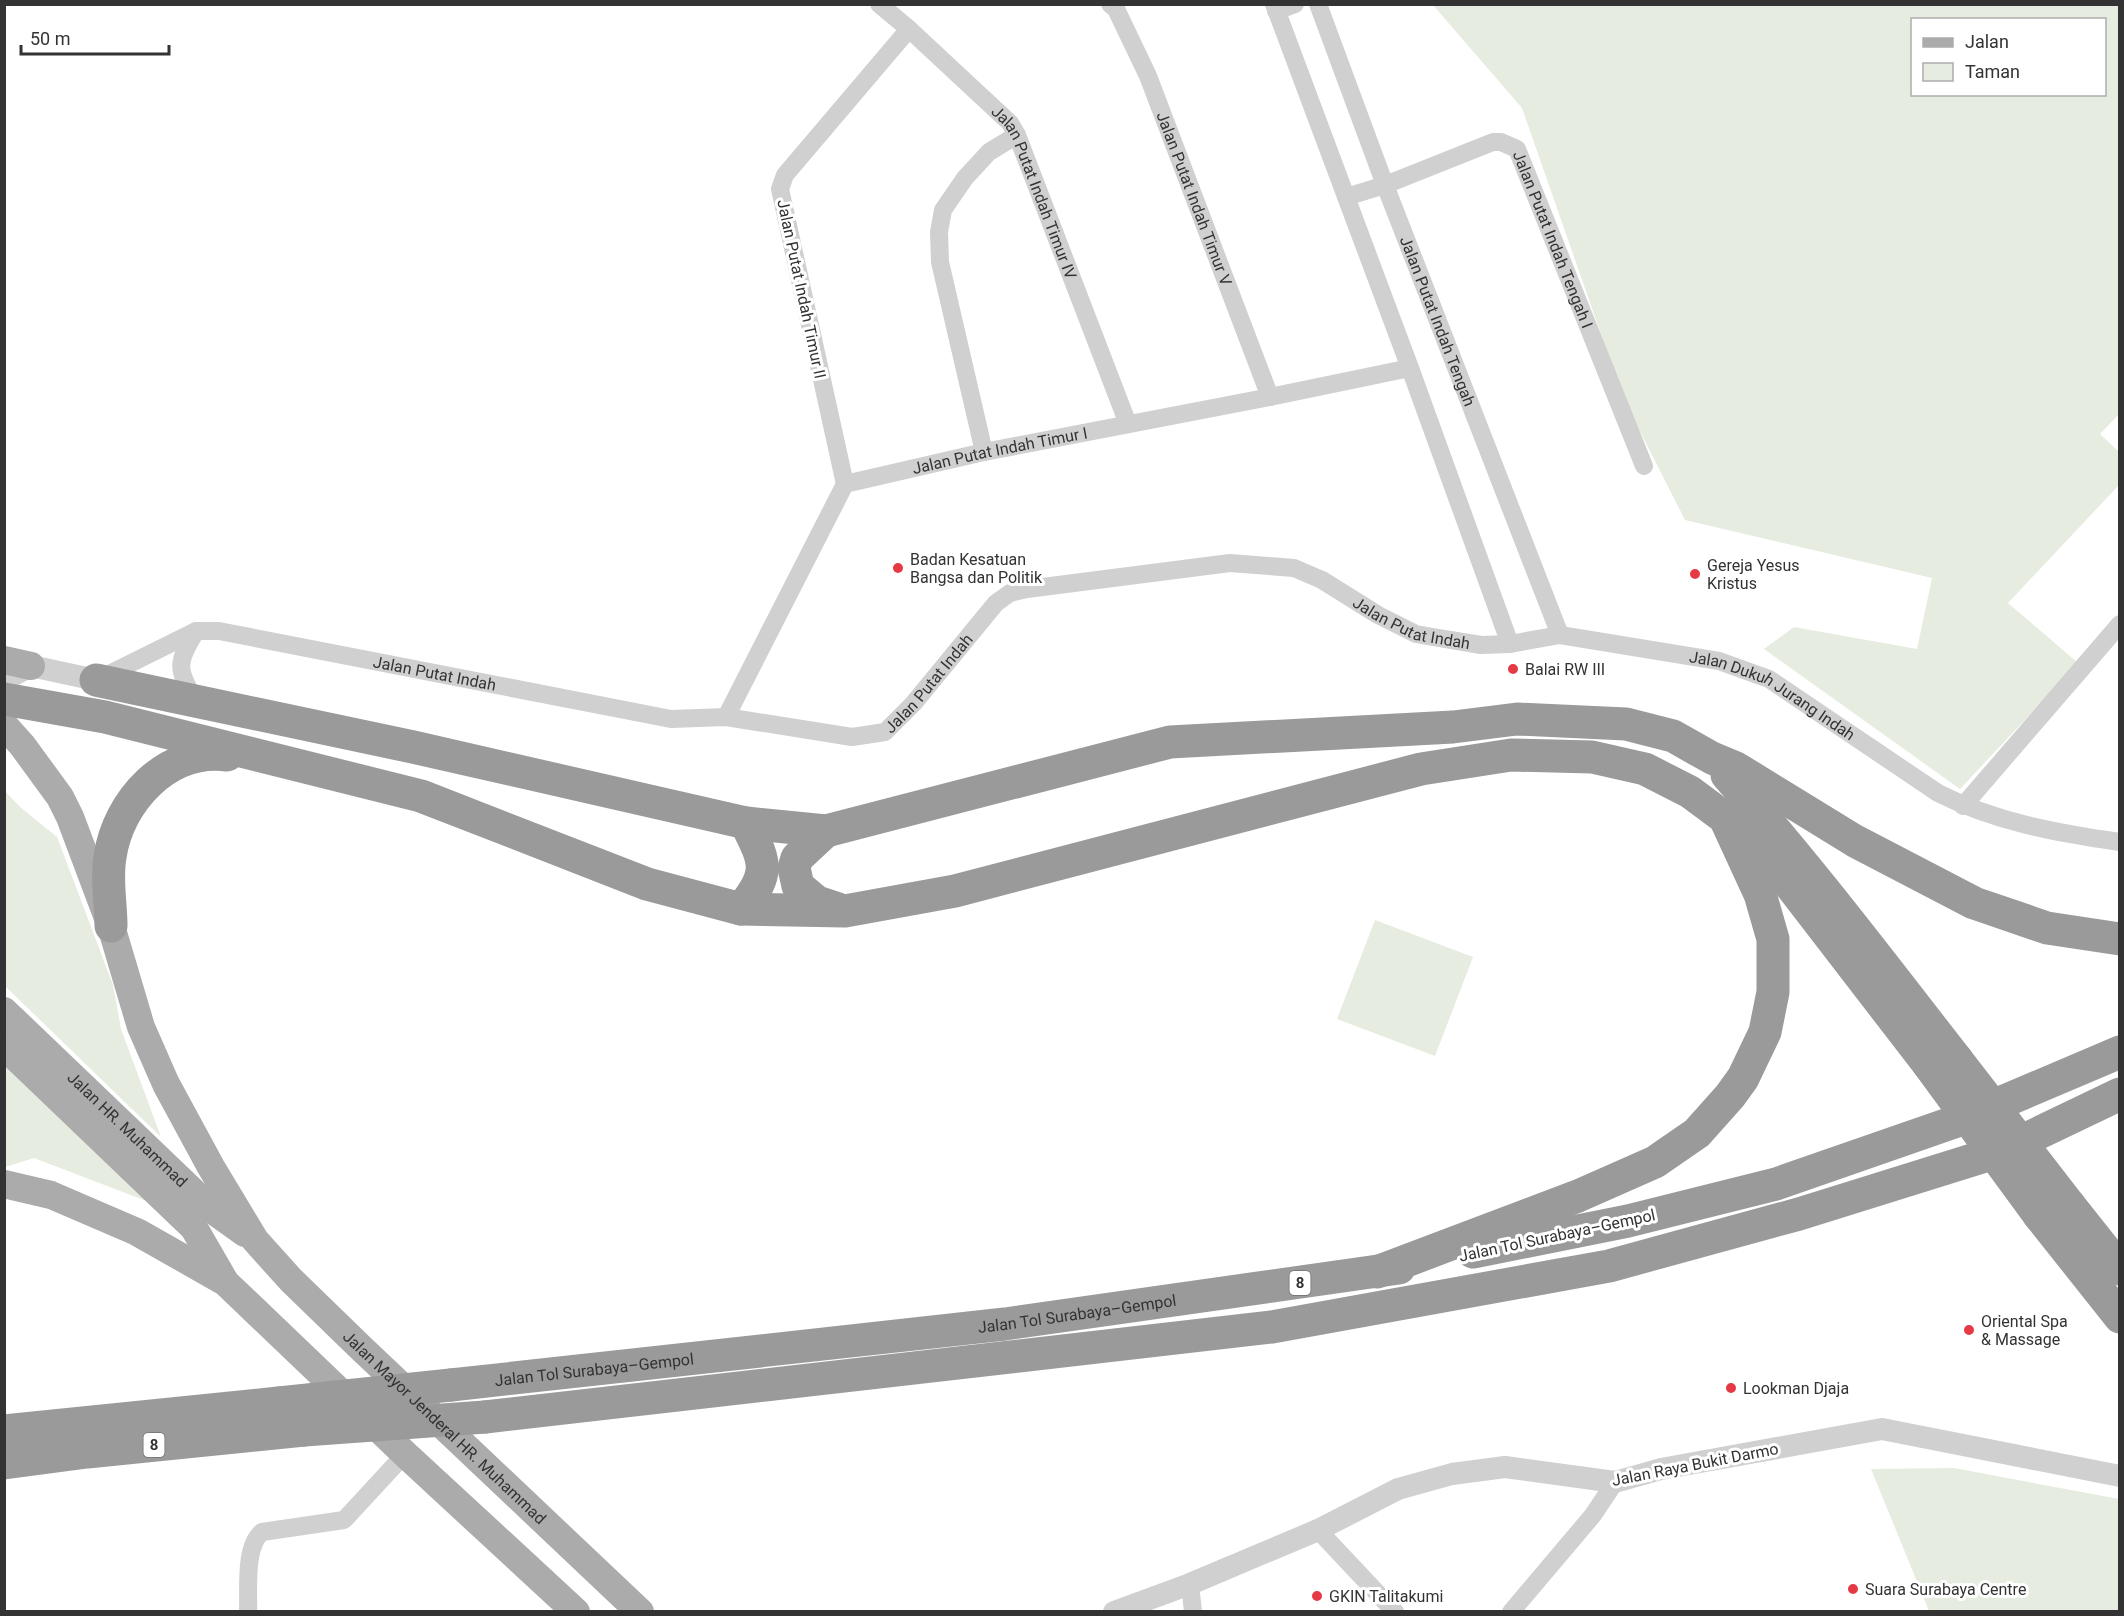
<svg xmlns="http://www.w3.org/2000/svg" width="2124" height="1616" font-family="Roboto,sans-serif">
<rect width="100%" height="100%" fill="#fff"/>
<g fill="#e6ecdf" fill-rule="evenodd">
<path d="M1433 5H2119L2120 413 2100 434 2119 452V485L2008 603 2078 663 1960 789 1764 649 1794 627 1917 649 1932 578 1685 520 1624 400 1522 108ZM1912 20H2104V94H1912Z"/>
<polygon points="4,790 20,807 57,837 113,985 121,1029 161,1137 5,986"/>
<polygon points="1375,920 1473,957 1435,1056 1337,1019"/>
<polygon points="4,1063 149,1202 34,1158 5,1167"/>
<polygon points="1954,1468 2119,1499 2119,1611 1929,1611 1871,1469"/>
</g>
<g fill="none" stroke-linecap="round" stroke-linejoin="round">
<g stroke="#d0d0d0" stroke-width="18">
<path id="s1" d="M879 4 909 29 1010 123 1017 135 1128 424"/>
<path id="s2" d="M1110 4 1116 9 1148 76 1270 397"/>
<polyline points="1274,4 1410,368 1510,644"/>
<path id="s3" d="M1318 4 1385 185 1560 635"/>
<polyline points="1276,11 1295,4"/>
<path id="s4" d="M1346 197 1385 185 1493 142H1501L1517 149 1644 466"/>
<polyline points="984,452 940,262 939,232 943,210 965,178 989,152 1017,135"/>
<polyline points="845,484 780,189 785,175 909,29"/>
<path id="s5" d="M99 679 196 631H219L671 719 726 717 852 737 885 732 913 704 996 603 1010 593 1027 589 1230 563 1294 568 1322 580 1378 615 1416 634 1433 637 1481 645 1510 644 1560 635 1719 661 1769 679 1938 793C1995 822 2057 833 2120 842"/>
<path d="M195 701C177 667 176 665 196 631"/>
<path id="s6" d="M726 717 845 484 984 452 1270 397 1410 368"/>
<polyline points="1963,806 2120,624"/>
<polyline points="1318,1530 1395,1612"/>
<polyline points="1190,1584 1193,1612"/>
<path d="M248 1612C249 1589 244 1547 262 1532L344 1520 405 1454"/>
<polyline points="1511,1612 1593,1515 1615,1482"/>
</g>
<g stroke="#d0d0d0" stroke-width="22">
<polyline points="4,680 31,666 96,680"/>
<polyline points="1114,1612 1190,1584 1318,1530 1398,1489 1452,1474 1505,1467 1615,1482 1661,1469 1882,1429 2120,1476"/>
</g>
<g stroke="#ababab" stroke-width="28">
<polyline points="4,660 31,666"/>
<path id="s7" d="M4 725 22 745 60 797 70 817 111 926 141 1027 166 1084 211 1167 255 1240 291 1280 360 1347 640 1612"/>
<path id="s8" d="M4 1011 210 1208 245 1233"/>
<polyline points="4,1046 194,1228 224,1280"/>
<polyline points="4,1184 51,1195 137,1232 225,1282 405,1454 576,1612"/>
</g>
<g stroke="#9a9a9a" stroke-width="33">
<polyline points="96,680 413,747 746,823 826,831 1170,742 1453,727 1517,719 1626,724 1673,736 1712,758 1736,768 1855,841 1974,903 2047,928 2120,939"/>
<polyline points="4,699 105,717 421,796 647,884 741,909 845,911 955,891 1421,769 1511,755 1592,757 1645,769 1690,792 1725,818 1760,894 1773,939 1773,992 1765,1032 1743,1078 1730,1096 1697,1133 1655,1162 1578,1196 1377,1272"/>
<path d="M1727 775C1809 867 1882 964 1957 1060"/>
<polyline points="1735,827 1771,860 1929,1065"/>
<polyline points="826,831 797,858 794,868 798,886 817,902 838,909"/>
<path d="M741 909C772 872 765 862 746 823"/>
<path d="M111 926C111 904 106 879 110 857 118 801 167 748 227 755"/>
<polyline points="2070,1206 2120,1269"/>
<polyline points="2039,1215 2120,1317"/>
<polyline points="1473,1252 1628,1221 1776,1184 1960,1120 2120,1052"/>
<path id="s9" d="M451 1385 1005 1324 1399 1268"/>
<polyline points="485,1417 1272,1327 1609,1266 1799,1214 2001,1151 2120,1094"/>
<polyline points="4,1431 279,1403"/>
<polyline points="4,1463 87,1452 304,1430"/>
</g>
<g stroke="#9a9a9a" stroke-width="33">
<polyline points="1957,1060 2070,1206"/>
<polyline points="1929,1065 2039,1215"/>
<polyline points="279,1403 451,1385"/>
<polyline points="304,1430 485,1417"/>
</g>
</g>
<g fill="#e63946" stroke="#fff" stroke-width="2">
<circle cx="898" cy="568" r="6"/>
<circle cx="1695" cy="574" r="6"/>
<circle cx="1513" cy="669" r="6"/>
<circle cx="1969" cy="1330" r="6"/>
<circle cx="1731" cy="1388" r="6"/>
<circle cx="1853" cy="1589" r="6"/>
<circle cx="1317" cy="1596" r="6"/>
</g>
<g text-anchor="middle" stroke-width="6" stroke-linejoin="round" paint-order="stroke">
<g fill="#fff" stroke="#707070" stroke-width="1.5">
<rect x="1289.5" y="1271" width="21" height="24" rx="4.5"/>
<rect x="143.5" y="1433" width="21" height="24" rx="4.5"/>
</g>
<g font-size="15" font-weight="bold" fill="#333">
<text x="1300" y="1288">8</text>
<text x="154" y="1450">8</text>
</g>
<g font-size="16" fill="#333" stroke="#fff">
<text dy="6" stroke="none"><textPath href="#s1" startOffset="250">Jalan Putat Indah Timur IV</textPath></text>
<text dy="6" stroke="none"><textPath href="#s2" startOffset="213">Jalan Putat Indah Timur V</textPath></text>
<text dy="6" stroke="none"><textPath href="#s4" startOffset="280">Jalan Putat Indah Tengah I</textPath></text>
<text transform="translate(802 289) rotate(78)" y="6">Jalan Putat Indah Timur II</text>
<text dy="6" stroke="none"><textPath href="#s3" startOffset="339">Jalan Putat Indah Tengah</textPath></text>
<text dy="6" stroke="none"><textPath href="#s6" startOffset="420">Jalan Putat Indah Timur I</textPath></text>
<text dy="6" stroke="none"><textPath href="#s5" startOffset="1413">Jalan Putat Indah</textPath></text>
<text dy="6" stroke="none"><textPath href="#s5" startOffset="351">Jalan Putat Indah</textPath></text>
<text dy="6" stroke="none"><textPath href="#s5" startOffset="873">Jalan Putat Indah</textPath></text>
<text dy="6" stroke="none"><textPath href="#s5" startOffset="1790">Jalan Dukuh Jurang Indah</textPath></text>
<text dy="6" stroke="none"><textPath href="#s8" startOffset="171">Jalan HR. Muhammad</textPath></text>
<text transform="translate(1557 1235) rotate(-12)" y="6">Jalan Tol Surabaya–Gempol</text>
<text dy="6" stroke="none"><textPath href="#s9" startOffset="630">Jalan Tol Surabaya–Gempol</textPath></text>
<text dy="6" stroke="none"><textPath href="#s9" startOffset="144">Jalan Tol Surabaya–Gempol</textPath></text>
<text dy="6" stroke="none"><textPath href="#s7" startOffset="844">Jalan Mayor Jenderal HR. Muhammad</textPath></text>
<text transform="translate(1695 1464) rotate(-11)" y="6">Jalan Raya Bukit Darmo</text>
</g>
<g font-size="16" fill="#333" stroke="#fff" text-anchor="start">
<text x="910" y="565">Badan Kesatuan<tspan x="910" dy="18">Bangsa dan Politik</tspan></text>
<text x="1707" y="571">Gereja Yesus<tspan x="1707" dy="18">Kristus</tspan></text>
<text x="1525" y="675">Balai RW III</text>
<text x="1981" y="1327">Oriental Spa<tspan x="1981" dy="18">&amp; Massage</tspan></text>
<text x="1743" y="1394">Lookman Djaja</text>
<text x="1865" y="1595">Suara Surabaya Centre</text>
<text x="1329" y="1602">GKIN Talitakumi</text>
</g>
</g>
<rect width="2124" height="1616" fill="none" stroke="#333333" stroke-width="12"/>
<rect x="1911" y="18" width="195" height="78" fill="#ffffff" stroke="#adadad" stroke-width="1.5"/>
<rect x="1923" y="38" width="30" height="9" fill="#ababab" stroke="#adadad" stroke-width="1.5"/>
<text x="1965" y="48" font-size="18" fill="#333333">Jalan</text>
<rect x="1923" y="63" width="30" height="18" fill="#e6ecdf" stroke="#adadad" stroke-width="1.5"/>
<text x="1965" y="78" font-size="18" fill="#333333">Taman</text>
<path d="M21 45v9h148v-9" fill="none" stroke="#333333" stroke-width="3"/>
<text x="30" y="45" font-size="18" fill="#333333" stroke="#ffffff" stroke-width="4.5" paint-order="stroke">50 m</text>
</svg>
